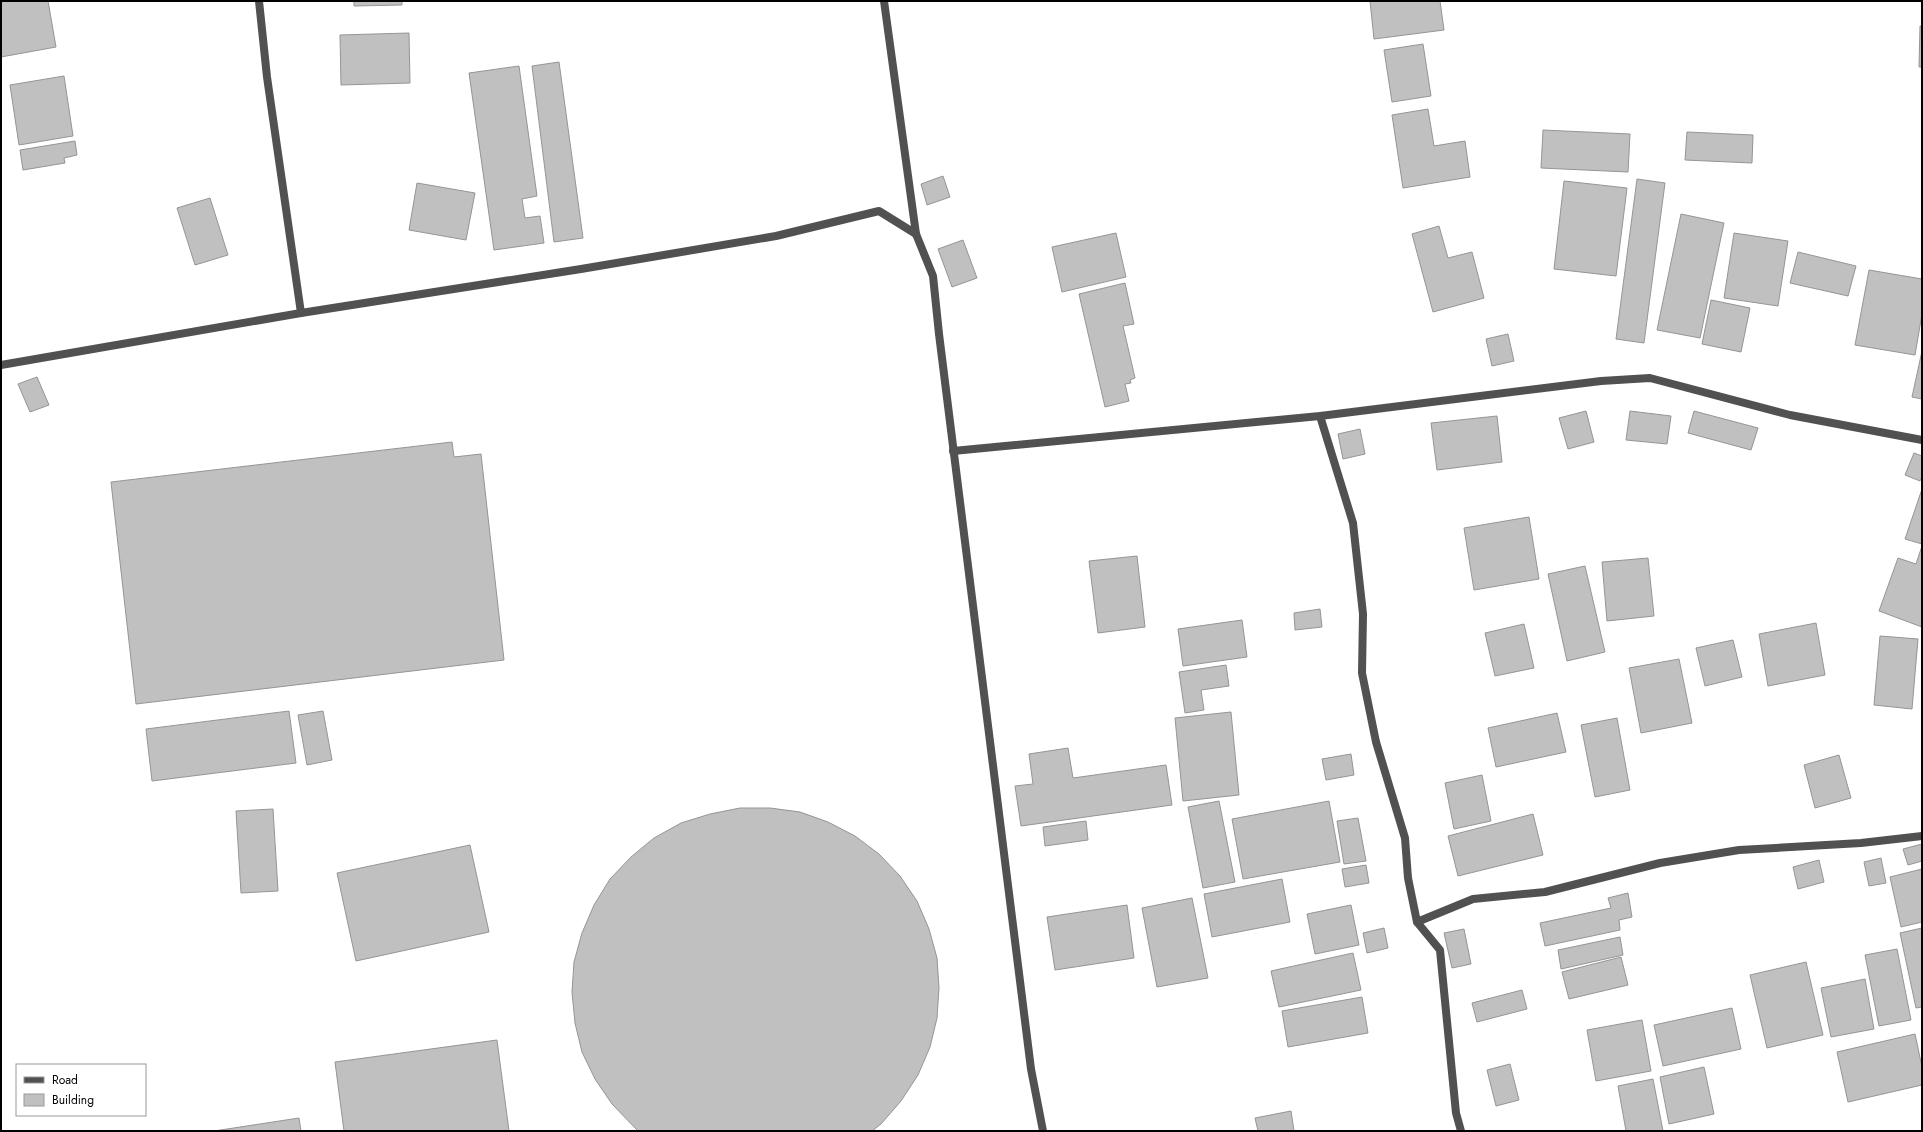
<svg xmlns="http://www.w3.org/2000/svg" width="1923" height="1132" font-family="Jost,sans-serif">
<rect width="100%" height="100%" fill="#fff"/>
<g fill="#c0c0c0" stroke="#959595">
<polygon points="1,1 48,1 56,47 1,57"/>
<polygon points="354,1 402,1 402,5 354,6"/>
<polygon points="1370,1 1440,1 1444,30 1374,39"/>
<polygon points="1920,26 1922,26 1922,67 1919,67"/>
<polygon points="409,33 410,83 341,85 340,35"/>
<polygon points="1423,44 1431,96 1392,102 1384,50"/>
<polygon points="559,62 583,238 554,242 532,66"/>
<polygon points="519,66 537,196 522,199 525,218 540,216 544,243 494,250 469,73"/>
<polygon points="64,76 73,136 19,145 10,85"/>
<polygon points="1428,109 1434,146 1465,141 1470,177 1403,188 1392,115"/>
<polygon points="1543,130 1630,134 1628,172 1541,168"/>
<polygon points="1687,132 1753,135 1752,163 1685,160"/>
<polygon points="75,141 77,155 64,158 65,163 23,170 20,150"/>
<polygon points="943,176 950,197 927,205 921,184"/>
<polygon points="1637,179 1665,183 1644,343 1616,339"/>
<polygon points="1564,181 1627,188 1616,276 1554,269"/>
<polygon points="417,183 475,193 466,240 409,230"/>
<polygon points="210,198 228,255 195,265 177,208"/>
<polygon points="1681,214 1724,223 1700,338 1657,330"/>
<polygon points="1439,226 1448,258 1472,252 1484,298 1433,312 1412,234"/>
<polygon points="1116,233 1126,277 1062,292 1052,247"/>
<polygon points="1734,233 1788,241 1778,306 1724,298"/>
<polygon points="963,240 977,278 952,287 938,249"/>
<polygon points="1798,252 1856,266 1848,296 1790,283"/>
<polygon points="1869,270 1922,279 1922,314 1915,355 1855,345"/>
<polygon points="1125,283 1134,324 1123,326 1135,378 1130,380 1131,383 1125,384 1129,401 1105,407 1079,294"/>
<polygon points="1711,300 1750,308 1741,352 1702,344"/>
<polygon points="1508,334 1514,361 1492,366 1486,339"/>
<polygon points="1922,351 1922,399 1912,397"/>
<polygon points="37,377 49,405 30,412 18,384"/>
<polygon points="1586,411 1594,442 1568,449 1559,418"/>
<polygon points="1630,411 1671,416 1667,444 1626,440"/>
<polygon points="1694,411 1758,428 1751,450 1688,433"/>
<polygon points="1497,416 1502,462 1437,470 1431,423"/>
<polygon points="1360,429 1365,454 1343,459 1338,434"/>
<polygon points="452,442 454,457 481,454 504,660 136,704 111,482"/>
<polygon points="1914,453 1922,456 1922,477 1920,481 1905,475"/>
<polygon points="1922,489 1922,544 1905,539"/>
<polygon points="1529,517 1539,579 1474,590 1464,528"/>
<polygon points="1922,546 1922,627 1879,611 1898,558 1916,564"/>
<polygon points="1137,556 1145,627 1098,633 1089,561"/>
<polygon points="1648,558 1654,616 1607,621 1602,562"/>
<polygon points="1585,566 1605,652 1567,661 1548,574"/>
<polygon points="1320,609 1322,627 1295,630 1294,613"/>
<polygon points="1242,620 1247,657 1183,666 1178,629"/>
<polygon points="1816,623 1825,675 1768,686 1759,634"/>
<polygon points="1524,624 1534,668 1495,676 1485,633"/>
<polygon points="1880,636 1918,639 1912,709 1874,705"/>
<polygon points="1733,640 1742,677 1705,686 1696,648"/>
<polygon points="1679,659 1692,723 1641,733 1629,668"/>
<polygon points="1226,665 1229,686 1201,690 1204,710 1185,713 1179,672"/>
<polygon points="289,711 296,763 152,781 146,729"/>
<polygon points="323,711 332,760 307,765 298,715"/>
<polygon points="1231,712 1239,795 1183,801 1175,718"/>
<polygon points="1557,713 1566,752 1496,767 1488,728"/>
<polygon points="1617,718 1630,790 1595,797 1581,725"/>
<polygon points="1068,748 1073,778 1166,765 1172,805 1021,826 1015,786 1033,784 1029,754"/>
<polygon points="1351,754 1354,775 1326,780 1322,759"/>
<polygon points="1839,755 1851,798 1815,808 1804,765"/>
<polygon points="1482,775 1491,821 1454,829 1445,783"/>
<polygon points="1219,801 1235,882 1203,888 1188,807"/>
<polygon points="1329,801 1340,862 1243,879 1232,819"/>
<polygon points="740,808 770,808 800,812 828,822 855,836 879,854 900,876 917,901 929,929 937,958 939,988 937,1018 930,1047 918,1075 901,1101 881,1124 872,1131 638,1131 612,1104 595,1079 582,1052 575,1023 572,992 574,962 582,933 594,905 610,879 631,857 654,838 681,823 710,814"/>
<polygon points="273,809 278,891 241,893 236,811"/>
<polygon points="1533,814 1543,855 1458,876 1448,836"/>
<polygon points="1358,818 1366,861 1344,864 1337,821"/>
<polygon points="1086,821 1088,840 1045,846 1043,827"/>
<polygon points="1922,844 1922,861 1908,865 1903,849"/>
<polygon points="470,845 489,932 356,961 337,873"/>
<polygon points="1881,858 1886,883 1869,886 1864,862"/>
<polygon points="1819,860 1824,882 1798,889 1793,867"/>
<polygon points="1366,865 1369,883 1345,887 1342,869"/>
<polygon points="1922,869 1922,922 1901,927 1890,877"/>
<polygon points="1282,879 1290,922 1212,937 1204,894"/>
<polygon points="1628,893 1632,917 1619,920 1620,930 1545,946 1540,923 1611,908 1608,898"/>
<polygon points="1192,898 1208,978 1157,987 1142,908"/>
<polygon points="1127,905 1134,958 1055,970 1047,917"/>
<polygon points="1351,905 1359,945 1315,954 1307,914"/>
<polygon points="1384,928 1388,948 1367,953 1363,933"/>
<polygon points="1922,928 1922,1007 1916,1008 1900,933"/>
<polygon points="1464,929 1471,964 1452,968 1444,933"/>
<polygon points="1620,937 1623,955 1561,969 1558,950"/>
<polygon points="1897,949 1911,1020 1879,1026 1865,955"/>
<polygon points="1353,953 1361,990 1279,1007 1271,971"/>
<polygon points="1621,957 1628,985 1569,999 1562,972"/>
<polygon points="1806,962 1823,1035 1767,1048 1750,975"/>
<polygon points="1865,979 1874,1029 1831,1037 1821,988"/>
<polygon points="1522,990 1527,1009 1477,1022 1472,1003"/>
<polygon points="1362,997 1368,1033 1288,1047 1282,1011"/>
<polygon points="1732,1008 1741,1049 1663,1066 1654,1025"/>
<polygon points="1642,1020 1651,1071 1596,1081 1587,1030"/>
<polygon points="1915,1034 1922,1067 1922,1085 1848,1102 1837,1052"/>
<polygon points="497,1040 509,1131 344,1131 335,1062"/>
<polygon points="1510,1064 1519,1100 1496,1106 1487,1070"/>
<polygon points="1704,1067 1714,1114 1669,1124 1660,1077"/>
<polygon points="1653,1079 1663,1131 1626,1131 1618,1086"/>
<polygon points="1291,1111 1294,1131 1258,1131 1255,1118"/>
<polygon points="299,1118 301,1131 214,1131"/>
</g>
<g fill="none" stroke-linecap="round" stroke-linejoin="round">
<g stroke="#515151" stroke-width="8">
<polyline points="259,1 267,77 301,313"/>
<polyline points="884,1 916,234 933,276 939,334 1031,1069 1043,1131"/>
<polyline points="1,365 301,313 581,269 776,236 879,211 916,234"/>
<polyline points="1320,416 1353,523 1363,614 1362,673 1376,742 1405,838 1408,878 1417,922 1440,950 1456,1113 1461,1131"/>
<polyline points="953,451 1320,416 1601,381 1650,378 1790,415 1922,440"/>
<polyline points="1417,922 1473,899 1545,892 1660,863 1739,850 1861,843 1922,836"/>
</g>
</g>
<rect width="1923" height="1132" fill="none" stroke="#000000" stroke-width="4"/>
<rect x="16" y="1064" width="130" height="52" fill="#ffffff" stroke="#999999"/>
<rect x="24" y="1077" width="20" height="6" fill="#515151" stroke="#999999"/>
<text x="52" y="1084" font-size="12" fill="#000000">Road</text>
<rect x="24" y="1094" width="20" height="12" fill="#c0c0c0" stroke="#999999"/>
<text x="52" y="1104" font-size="12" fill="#000000">Building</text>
</svg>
